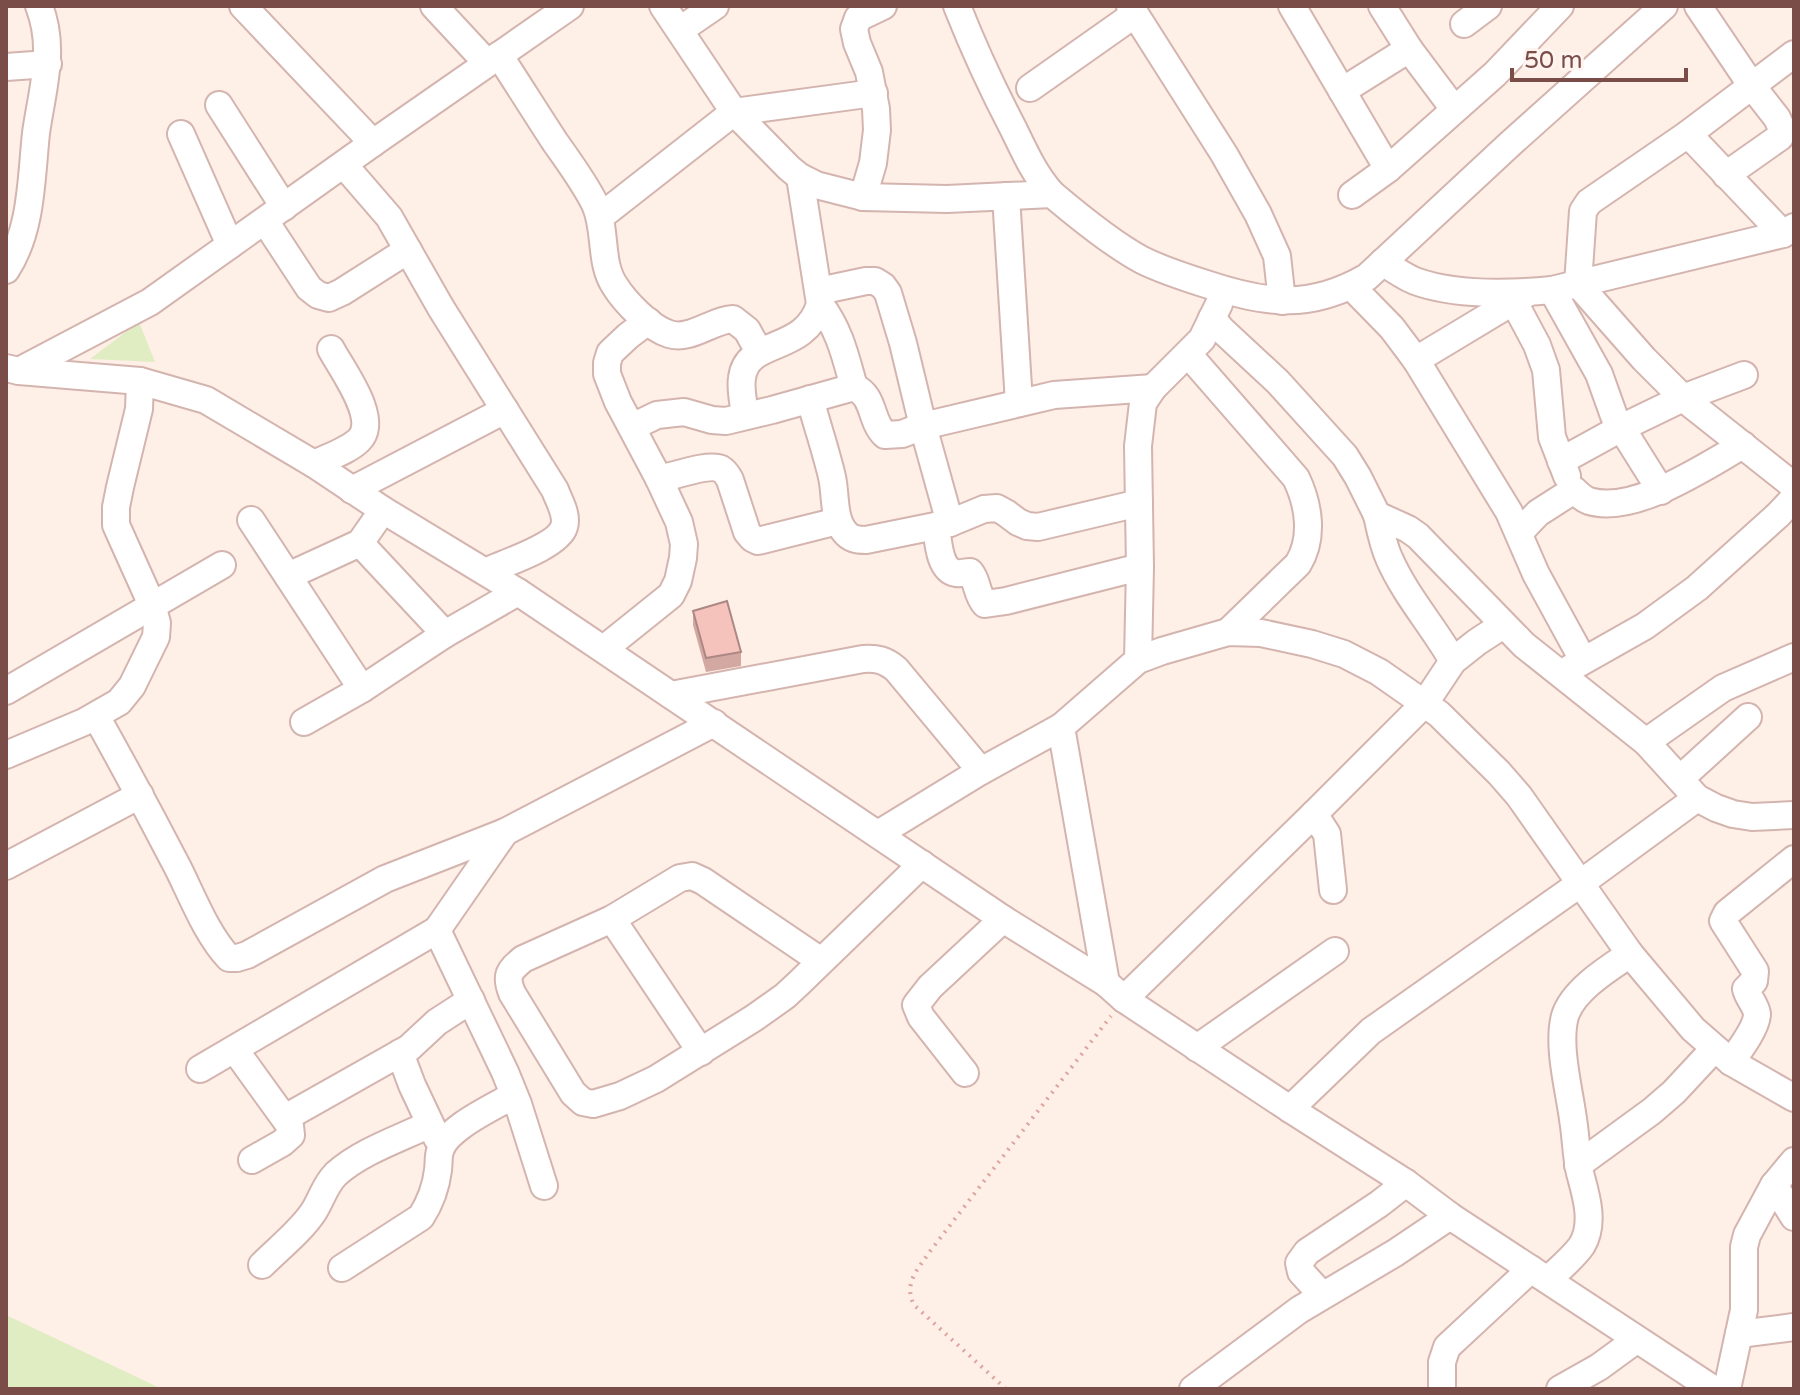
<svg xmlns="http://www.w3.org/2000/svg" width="1800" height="1395" font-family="'Varela Round',sans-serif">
<rect width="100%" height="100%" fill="#feefe7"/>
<g fill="#e0edc3">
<polygon points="139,322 155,362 90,359"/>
<polygon points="6,1315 162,1389 6,1389"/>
</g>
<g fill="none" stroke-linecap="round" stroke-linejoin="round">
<defs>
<g id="minor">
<polyline points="243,6 373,143"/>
<polyline points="434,6 487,63"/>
<polyline points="663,6 734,112 789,168 800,177 816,185 863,197 947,199 1052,194"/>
<path d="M957 6C974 49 993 90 1014 130 1025 153 1035 175 1052 194 1078 216 1112 244 1142 260 1162 270 1184 277 1206 284 1266 304 1310 310 1367 277L1510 144 1664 6"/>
<polyline points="1130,6 1224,154 1258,214 1277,256 1282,301"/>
<polyline points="1292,6 1388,169"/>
<polyline points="1382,6 1409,49 1454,109"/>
<polyline points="1698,6 1752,86 1777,118 1782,129 1780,137 1726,175"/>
<polyline points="1464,24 1488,6"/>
<polyline points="680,30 715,6"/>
<path d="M499 55C518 84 536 113 555 142 569 162 584 182 595 204 607 230 599 263 615 286 625 302 650 328 669 334 690 341 712 320 733 319L747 330 759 352"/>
<polyline points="6,67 48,64"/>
<polyline points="1030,88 1135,14"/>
<polyline points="1342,91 1409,49"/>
<polyline points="219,105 284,207"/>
<polyline points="181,134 230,245"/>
<polyline points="1688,134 1794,54"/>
<path d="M344 165 389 217 441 308 555 490C559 501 568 515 564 527 558 546 505 563 487 571"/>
<polyline points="1352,195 1388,169 1495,74 1560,6"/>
<polyline points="1006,196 1019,403"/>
<polyline points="863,197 873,163 877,130 876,109 869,72 857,43 854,29 858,18 883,6"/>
<polyline points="600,217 734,112 874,93"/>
<polyline points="265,221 309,288 318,295 329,298 342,292 408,250"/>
<polyline points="1783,234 1688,134 1589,202 1583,211 1578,284 1644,359 1683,398 1794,486"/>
<path d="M1383 262C1393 269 1403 276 1415 281 1456 296 1509 294 1552 290L1783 234 1794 227"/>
<path d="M6 270C32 230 31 180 36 133 42 90 56 49 39 6"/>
<polyline points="1351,286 1392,328 1416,360 1509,512 1536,574 1583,660"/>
<polyline points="1552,290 1599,374 1614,416 1661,491"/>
<polyline points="819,291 866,281 875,281 883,286 888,293 903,343 923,426 950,523"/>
<polyline points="1514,302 1537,345 1546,370 1552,437 1567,476"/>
<path d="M820 304C840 331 845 355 854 387"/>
<polyline points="1212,318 1222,330 1278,382 1345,456 1358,477 1377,515 1408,529 1418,536 1524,645 1646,742 1697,798 1716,808 1733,814 1752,817 1794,815"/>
<path d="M1188 354 1296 478C1309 505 1314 538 1298 564L1228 632"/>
<polyline points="1416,360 1529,292"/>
<polyline points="6,368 19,371 140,381 206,400 314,464 383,510 518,592 1003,919 1106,983 1124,999 1290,1109 1406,1183 1450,1216 1713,1389"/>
<polyline points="19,371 150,302 373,143 570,6"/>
<path d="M810 399C817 425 826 451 832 477 836 495 833 517 844 531 850 539 857 540 866 540L950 523 984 509 997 508 1006 513 1018 522 1027 526 1038 527 1139 503"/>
<path d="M745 416C744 404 740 390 742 378 747 337 805 355 820 304L800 177"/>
<path d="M632 427 657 415 684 412 712 420 726 421 772 410 854 387C875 396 870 421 885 435L902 434 923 426 1054 395 1153 388"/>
<polyline points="1561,461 1621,428 1683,398 1744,375"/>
<path d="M314 464C328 457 348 451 359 440 380 419 342 370 331 349"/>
<path d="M659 479C674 476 709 463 721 469 726 472 727 475 730 480L747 532 752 538 758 541 838 521"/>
<polyline points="352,490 505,410"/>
<path d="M1377 515C1380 529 1383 545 1389 558 1405 595 1433 626 1453 661"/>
<polyline points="251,520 362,689"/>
<path d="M936 526C938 540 939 570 956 573 961 574 965 572 970 572 978 581 976 594 985 604L1006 601 1140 567"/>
<path d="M1519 533 1538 513 1574 490C1578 494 1583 499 1589 501 1634 515 1704 467 1743 445"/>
<polyline points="360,543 445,634"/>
<polyline points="288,576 360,543 383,510"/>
<polyline points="605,648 671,595 678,581 683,558 684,544 679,522 659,479 618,402 607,374 607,363 610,353 628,336 648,321"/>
<polyline points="1138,660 1140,567 1138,446 1143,403 1153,388 1202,339 1219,304"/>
<polyline points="1569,669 1645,626 1697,588 1778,515 1794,498"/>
<polyline points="6,691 222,565"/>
<path d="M671 695 863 659C877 658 885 660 896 669L981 771"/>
<path d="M96 716C124 766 151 816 178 868 192 896 207 935 229 958H237L247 955 385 879 505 832 714 723"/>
<polyline points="304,722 362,689 445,634 518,592"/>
<polyline points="1061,727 1106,983"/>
<polyline points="1646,742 1723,688 1794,657"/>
<polyline points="6,755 84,722 119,702 132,686 156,637 157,623 152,605 116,525 116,507 120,487 139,409 140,381"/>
<polyline points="1681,778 1748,717"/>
<polyline points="1314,814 1327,834 1333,890"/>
<polyline points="505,832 437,930 505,1072 518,1104 544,1186"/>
<polyline points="878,834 981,771 1061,727 1138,660 1162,651 1228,632 1261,633 1312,644 1344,654 1379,672 1439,714 1499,773 1519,796 1630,954 1693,1029 1731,1062 1794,1098"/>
<polyline points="6,866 140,795"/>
<polyline points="612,919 701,1052"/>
<path d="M821 961 703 881 692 876 680 878 612 919 523 959C509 971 505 975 512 993L573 1093 583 1102 593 1104 620 1096 656 1079 754 1018 785 996 799 983 922 864"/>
<polyline points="1124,999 1314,814 1425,703 1453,661 1477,642 1503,625"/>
<polyline points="1197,1048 1335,951"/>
<polyline points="235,1050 290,1126 291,1135 282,1143 252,1160"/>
<polyline points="400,1053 412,1085 437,1138"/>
<path d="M1731 1062C1739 1051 1757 1027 1757 1014 1756 1005 1748 998 1746 989L1754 981 1755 971 1723 921 1727 913 1794 859"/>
<polyline points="200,1069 437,930"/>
<polyline points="965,1073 921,1017 916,1005 930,987 1003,919"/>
<polyline points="1290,1109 1371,1031 1581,883 1697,798"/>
<polyline points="285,1118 409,1048 437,1022 471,1000"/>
<polyline points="1578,1165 1652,1111 1674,1092 1714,1049"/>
<polyline points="1774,1185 1794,1217"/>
<path d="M262 1265C278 1249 302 1230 314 1211 322 1198 325 1185 336 1174 362 1151 399 1139 430 1124"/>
<path d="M342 1268 421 1217C430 1203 436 1187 438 1170 439 1164 438 1157 440 1151 446 1128 494 1107 514 1095"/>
<path d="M1548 1280C1559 1269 1574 1257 1582 1245 1595 1223 1586 1195 1580 1173 1576 1155 1576 1137 1573 1119 1569 1089 1557 1045 1565 1016 1573 990 1609 968 1630 954"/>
<polyline points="1322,1295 1301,1272 1299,1263 1307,1252 1379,1204 1406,1183"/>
<polyline points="1739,1334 1794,1327"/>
<polyline points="1442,1386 1442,1362 1447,1347 1531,1269"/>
<polyline points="1193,1389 1299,1310 1395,1253 1450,1216"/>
<polyline points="1560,1389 1599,1367 1636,1340"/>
<polyline points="1727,1389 1744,1310 1744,1247 1747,1235 1774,1185 1794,1161"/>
</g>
</defs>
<use href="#minor" stroke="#d4b4ae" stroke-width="30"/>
<path stroke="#dba69e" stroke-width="4" stroke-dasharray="2 6" stroke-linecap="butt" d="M1006 1389 914 1305C903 1283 918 1269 931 1250L1111 1016"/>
<use href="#minor" stroke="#fff" stroke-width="26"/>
</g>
<polygon fill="#d4a8a2" points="693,611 741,652 741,666 706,672 693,625"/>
<polygon fill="#f6c3bc" stroke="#ac8884" stroke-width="2" points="727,601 741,652 706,658 693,611"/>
<rect width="1800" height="1395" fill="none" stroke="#7a4d48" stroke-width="16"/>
<path d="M1512 68v12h174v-12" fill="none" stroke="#7a4d48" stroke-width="4"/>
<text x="1524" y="68" font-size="24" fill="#7a4d48" stroke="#fff4ef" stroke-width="6" paint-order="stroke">50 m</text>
</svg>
